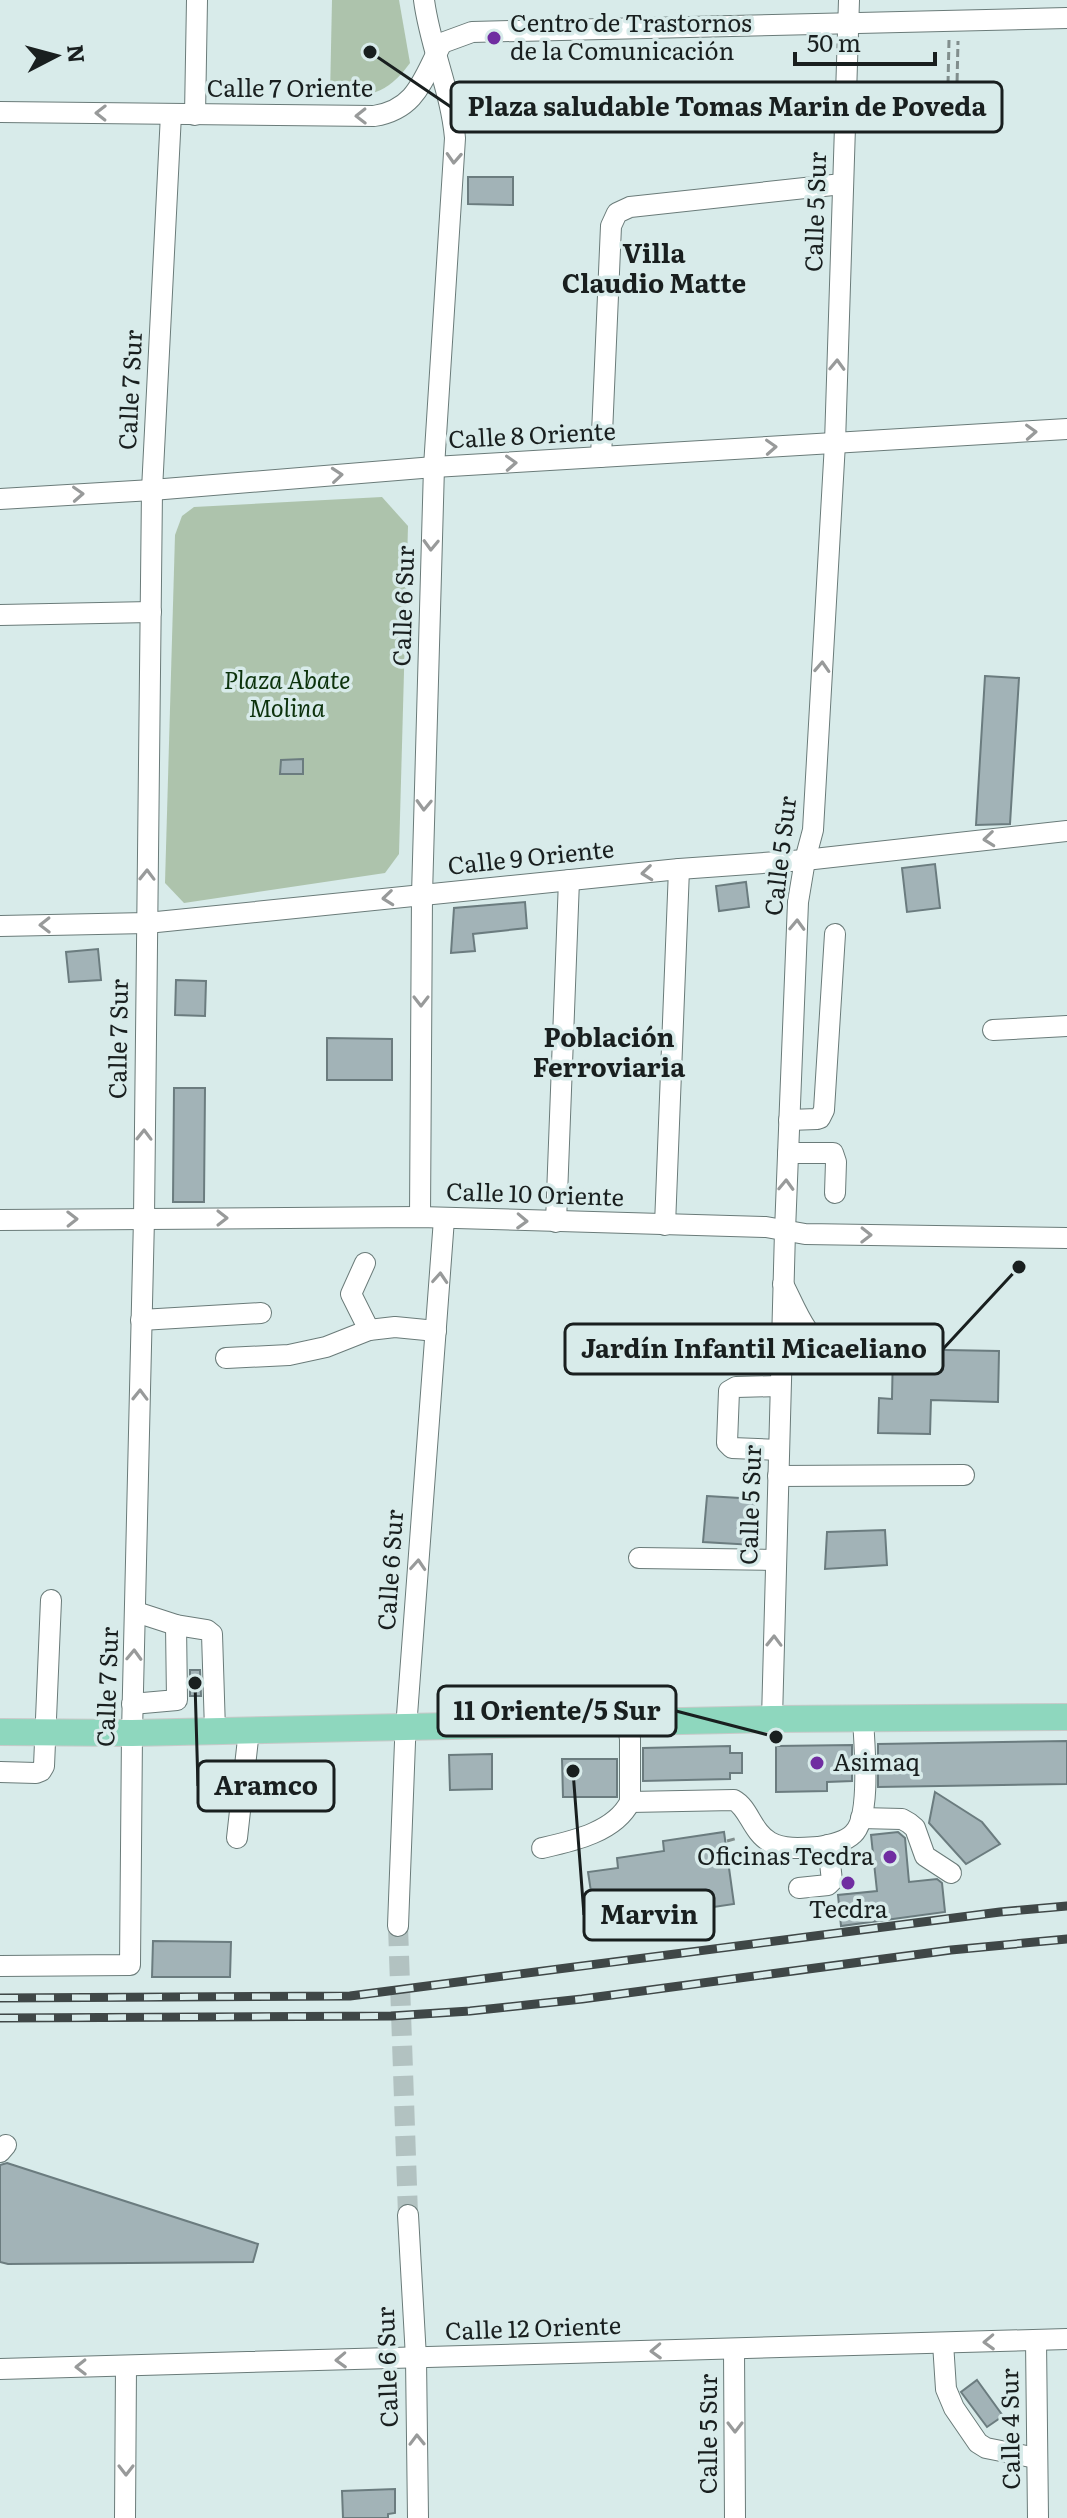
<svg xmlns="http://www.w3.org/2000/svg" width="1067" height="2518" font-family="Literata,serif">
<rect width="100%" height="100%" fill="#d8ebea"/>
<g fill="#adc3ac">
<path d="M332 0H399L410 63C386 96 369 96 330 96Z"/>
<polygon points="382,497 408,526 399,854 385,873 184,903 165,883 175,535 182,516 194,507"/>
</g>
<g fill="#a2b3b7" stroke="#6b7c7f" stroke-width="2">
<polygon points="468,177 513,177 513,205 468,204"/>
<polygon points="985,676 1019,678 1010,824 976,825"/>
<polygon points="303,759 303,774 280,774 281,760"/>
<polygon points="935,864 940,908 907,912 902,868"/>
<polygon points="746,882 749,907 719,911 716,886"/>
<polygon points="525,902 527,928 473,934 475,951 451,953 454,908"/>
<polygon points="98,949 101,980 69,982 66,952"/>
<polygon points="176,980 206,981 205,1016 175,1015"/>
<polygon points="327,1038 392,1039 392,1080 327,1080"/>
<polygon points="174,1088 205,1088 204,1202 173,1202"/>
<polygon points="893,1349 999,1351 998,1402 931,1400 930,1434 878,1433 879,1398 892,1399"/>
<polygon points="707,1496 756,1499 754,1545 703,1542"/>
<polygon points="885,1530 887,1565 825,1569 827,1532"/>
<polygon points="190,1670 200,1670 201,1696 190,1696"/>
<polygon points="1067,1741 1067,1784 878,1787 878,1744"/>
<polygon points="852,1745 852,1781 827,1782 827,1791 776,1792 776,1746"/>
<polygon points="730,1746 730,1753 742,1753 742,1773 730,1773 730,1779 643,1781 643,1748"/>
<polygon points="492,1754 492,1789 450,1790 449,1755"/>
<polygon points="562,1759 617,1759 617,1797 563,1797"/>
<polygon points="935,1792 982,1822 1000,1844 966,1864 929,1823"/>
<polygon points="724,1832 734,1904 673,1913 672,1904 625,1911 623,1901 593,1905 588,1872 618,1868 617,1858 664,1851 663,1841"/>
<polygon points="898,1832 905,1838 909,1882 937,1879 942,1883 945,1912 841,1926 838,1895 877,1891 871,1835"/>
<polygon points="153,1941 231,1942 230,1977 152,1977"/>
<polygon points="7,2163 258,2244 253,2262 8,2264 0,2262 0,2165"/>
<polygon points="977,2380 1003,2416 987,2427 961,2392"/>
<polygon points="395,2489 395,2513 388,2514 388,2518 343,2518 342,2491"/>
</g>
<g fill="none" stroke-linecap="round" stroke-linejoin="round">
<polyline stroke="#b2c2c1" stroke-width="20" stroke-dasharray="20 10" stroke-linecap="butt" points="398,1926 408,2215"/>
<defs>
<g id="minor">
<path d="M0 112 374 116C418 109 423 77 442 43L472 32 1067 18"/>
<polyline points="195,115 197,0"/>
<polyline points="601,457 611,226 617,213 630,207 842,184"/>
<polyline points="0,499 152,490 434,467 1067,429"/>
<polyline points="0,615 151,612"/>
<polyline points="0,926 147,923 679,869 805,860 1067,831"/>
<polyline points="993,1030 1067,1026"/>
<polyline points="789,1120 817,1119 820,1118 824,1110 835,934"/>
<polyline points="788,1153 833,1153 836,1162 835,1193"/>
<path d="M420 1217 422 895 434 467 455 138C451 91 430 47 424 0"/>
<polyline points="0,1220 420,1217 766,1227 805,1234 1067,1238"/>
<polyline points="556,1222 569,880"/>
<polyline points="665,1225 679,869"/>
<polyline points="365,1263 351,1294 369,1330"/>
<path d="M783 1284C794 1304 806 1342 831 1349 843 1352 862 1346 875 1344"/>
<polyline points="141,1320 261,1313"/>
<polyline points="226,1358 289,1355 326,1347 369,1330 395,1327 436,1331"/>
<polyline points="779,1450 732,1448 727,1443 729,1391 736,1387 780,1386"/>
<polyline points="778,1476 964,1475"/>
<polyline points="639,1558 776,1560"/>
<polyline points="136,1612 176,1625 207,1630 212,1634 215,1730"/>
<polyline points="132,1704 177,1700 176,1625"/>
<polyline points="772,1719 785,1231 798,902 805,860 813,830 835,443 849,0"/>
<path d="M627 1721 630 1739V1802L734 1800C749 1808 752 1832 770 1842 785 1850 802 1848 818 1847 830 1845 845 1842 853 1834 872 1817 864 1743 863 1718"/>
<polyline points="0,1772 36,1773 41,1771 44,1766 51,1600"/>
<polyline points="861,1818 902,1819 909,1823 915,1828 925,1856 951,1873"/>
<polyline points="237,1838 249,1730"/>
<path d="M542 1848C573 1841 615 1832 630 1802"/>
<polyline points="799,1888 828,1885 832,1881 828,1845"/>
<polyline points="398,1926 405,1742 444,1219"/>
<polyline points="0,1966 130,1965 132,1733 144,1218 152,490 171,114"/>
<polyline points="0,2152 6,2145"/>
<polyline points="408,2215 416,2358 418,2518"/>
<polyline points="1036,2340 1038,2518"/>
<polyline points="943,2343 946,2389 954,2408 978,2443 986,2448 1036,2458"/>
<polyline points="734,2349 735,2518"/>
<polyline points="0,2369 1067,2339"/>
<polyline points="125,2518 126,2366"/>
</g>
<polyline id="major" points="0,1732 132,1733 772,1719 1067,1717"/>
</defs>
<use href="#minor" stroke="#6a7b79" stroke-width="22"/>
<use href="#major" stroke="#c8c9c9" stroke-width="28"/>
<g stroke="#818e8d" stroke-width="3" stroke-dasharray="8 4" stroke-linecap="butt">
<polyline points="949,40 947,128 956,128 958,41"/>
<polyline points="727,1841 738,1838"/>
</g>
<use href="#minor" stroke="#fff" stroke-width="20"/>
<use href="#major" stroke="#8ed7be" stroke-width="26"/>
<defs>
<g id="rail">
<polyline points="0,1998 350,1996 1000,1912 1067,1906"/>
<polyline points="0,2018 391,2016 470,2011 582,1999 951,1950 1067,1939"/>
</g>
</defs>
<use href="#rail" stroke="#3f4747" stroke-width="9"/>
<use href="#rail" stroke="#d8ebea" stroke-width="6" stroke-dasharray="18" stroke-linecap="butt"/>
</g>
<defs><path id="oneway-chevron" d="M-2-3.5L2.5 0L-2 3.5" fill="none" stroke-width="1.6" stroke-linecap="round" stroke-linejoin="round" transform="scale(2)"/></defs>
<g stroke="#989a9a">
<use href="#oneway-chevron" transform="translate(101 113) rotate(-179)"/>
<use href="#oneway-chevron" transform="translate(361 116) rotate(179)"/>
<use href="#oneway-chevron" transform="translate(454 158) rotate(93)"/>
<use href="#oneway-chevron" transform="translate(837 365) rotate(-88)"/>
<use href="#oneway-chevron" transform="translate(1031 432) rotate(-3)"/>
<use href="#oneway-chevron" transform="translate(771 447) rotate(-3)"/>
<use href="#oneway-chevron" transform="translate(511 463) rotate(-3)"/>
<use href="#oneway-chevron" transform="translate(337 475) rotate(-5)"/>
<use href="#oneway-chevron" transform="translate(78 494) rotate(-3)"/>
<use href="#oneway-chevron" transform="translate(431 545) rotate(92)"/>
<use href="#oneway-chevron" transform="translate(822 667) rotate(-87)"/>
<use href="#oneway-chevron" transform="translate(424 805) rotate(92)"/>
<use href="#oneway-chevron" transform="translate(989 839) rotate(174)"/>
<use href="#oneway-chevron" transform="translate(647 873) rotate(174)"/>
<use href="#oneway-chevron" transform="translate(147 875) rotate(-89)"/>
<use href="#oneway-chevron" transform="translate(388 898) rotate(174)"/>
<use href="#oneway-chevron" transform="translate(45 925) rotate(179)"/>
<use href="#oneway-chevron" transform="translate(797 925) rotate(-88)"/>
<use href="#oneway-chevron" transform="translate(421 1001) rotate(90)"/>
<use href="#oneway-chevron" transform="translate(144 1135) rotate(-89)"/>
<use href="#oneway-chevron" transform="translate(786 1185) rotate(-88)"/>
<use href="#oneway-chevron" transform="translate(222 1218)"/>
<use href="#oneway-chevron" transform="translate(72 1219) rotate(-1)"/>
<use href="#oneway-chevron" transform="translate(522 1221) rotate(2)"/>
<use href="#oneway-chevron" transform="translate(866 1235) rotate(1)"/>
<use href="#oneway-chevron" transform="translate(440 1278) rotate(-86)"/>
<use href="#oneway-chevron" transform="translate(140 1395) rotate(-89)"/>
<use href="#oneway-chevron" transform="translate(418 1565) rotate(-86)"/>
<use href="#oneway-chevron" transform="translate(774 1641) rotate(-89)"/>
<use href="#oneway-chevron" transform="translate(134 1655) rotate(-88)"/>
<use href="#oneway-chevron" transform="translate(989 2342) rotate(178)"/>
<use href="#oneway-chevron" transform="translate(656 2351) rotate(178)"/>
<use href="#oneway-chevron" transform="translate(341 2360) rotate(178)"/>
<use href="#oneway-chevron" transform="translate(81 2367) rotate(179)"/>
<use href="#oneway-chevron" transform="translate(735 2427) rotate(90)"/>
<use href="#oneway-chevron" transform="translate(417 2440) rotate(-91)"/>
<use href="#oneway-chevron" transform="translate(126 2470) rotate(90)"/>
</g>
<g fill="#702da1" stroke="#d8ebea" stroke-width="3">
<circle cx="494" cy="38" r="8"/>
<circle cx="817" cy="1763" r="8"/>
<circle cx="890" cy="1857" r="8"/>
<circle cx="848" cy="1883" r="8"/>
</g>
<g text-anchor="middle" stroke-width="7" stroke-linejoin="round" paint-order="stroke">
<g font-size="24" fill="#191f1f" stroke="#d8ebea" text-anchor="start">
<text x="510" y="32">Centro de Trastornos<tspan x="510" dy="28">de la Comunicación</tspan></text>
<text x="833" y="1771">Asimaq</text>
<text x="874" y="1865" text-anchor="end">Oficinas Tecdra</text>
<text x="848" y="1918" text-anchor="middle">Tecdra</text>
</g>
<g font-size="24" fill="#191f1f" stroke="#d8ebea">
<text x="290" y="97">Calle 7 Oriente</text>
<text transform="translate(816 212) rotate(-88)" y="8">Calle 5 Sur</text>
<text transform="translate(131 390) rotate(-87)" y="8">Calle 7 Sur</text>
<text transform="translate(532 436) rotate(-3)" y="8">Calle 8 Oriente</text>
<text transform="translate(404 606) rotate(-88)" y="8">Calle 6 Sur</text>
<text transform="translate(781 856) rotate(-83)" y="8">Calle 5 Sur</text>
<text transform="translate(531 858) rotate(-6)" y="8">Calle 9 Oriente</text>
<text transform="translate(119 1039) rotate(-89)" y="8">Calle 7 Sur</text>
<text transform="translate(535 1195) rotate(2)" y="8">Calle 10 Oriente</text>
<text transform="translate(751 1505) rotate(-88)" y="8">Calle 5 Sur</text>
<text transform="translate(391 1570) rotate(-86)" y="8">Calle 6 Sur</text>
<text transform="translate(108 1687) rotate(-88)" y="8">Calle 7 Sur</text>
<text transform="translate(533 2329) rotate(-2)" y="8">Calle 12 Oriente</text>
<text transform="translate(388 2367) rotate(-92)" y="8">Calle 6 Sur</text>
<text transform="translate(1011 2429) rotate(-91)" y="8">Calle 4 Sur</text>
<text transform="translate(709 2434) rotate(-90)" y="8">Calle 5 Sur</text>
</g>
<g font-size="24" font-style="italic" fill="#0c320c" stroke="#d8ebea">
<text x="287" y="689">Plaza Abate<tspan x="287" dy="28">Molina</tspan></text>
</g>
<g font-size="26" font-weight="bold" fill="#191f1f" stroke="#d8ebea">
<text x="654" y="263">Villa<tspan x="654" dy="30">Claudio Matte</tspan></text>
<text x="609" y="1047">Población<tspan x="609" dy="30">Ferroviaria</tspan></text>
</g>
</g>
<path fill="none" stroke="#191f1f" stroke-width="3" d="M370 52L451 107M1019 1267L943 1349M776 1737L676 1711M195 1683L198 1786M573 1771L584 1915"/>
<g fill="#191f1f" stroke="#d8ebea" stroke-width="3">
<circle cx="370" cy="52" r="8"/>
<circle cx="1019" cy="1267" r="8"/>
<circle cx="776" cy="1737" r="8"/>
<circle cx="195" cy="1683" r="8"/>
<circle cx="573" cy="1771" r="8"/>
</g>
<g fill="#d8ebea" stroke="#191f1f" stroke-width="3">
<rect x="451" y="82" width="551" height="50" rx="8"/>
<rect x="565" y="1324" width="378" height="50" rx="8"/>
<rect x="438" y="1686" width="238" height="50" rx="8"/>
<rect x="198" y="1761" width="136" height="50" rx="8"/>
<rect x="584" y="1890" width="130" height="50" rx="8"/>
</g>
<g font-size="26" text-anchor="middle" font-weight="bold" fill="#191f1f">
<text x="727" y="116">Plaza saludable Tomas Marin de Poveda</text>
<text x="754" y="1358">Jardín Infantil Micaeliano</text>
<text x="557" y="1720">11 Oriente/5 Sur</text>
<text x="266" y="1795">Aramco</text>
<text x="649" y="1924">Marvin</text>
</g>
<g transform="translate(56 56) rotate(84)" stroke="#d8ebea" stroke-width="6" paint-order="stroke">
<path d="M0-6L14 30L0 20L-14 30Z" fill="#191f1f"/>
<text y="-12" font-size="22" font-weight="bold" text-anchor="middle" fill="#191f1f">N</text>
</g>
<path d="M795 52v12h140v-12" fill="none" stroke="#191f1f" stroke-width="4"/>
<text x="807" y="52" font-size="24" fill="#191f1f" stroke="#d8ebea" stroke-width="6" paint-order="stroke">50 m</text>
</svg>
